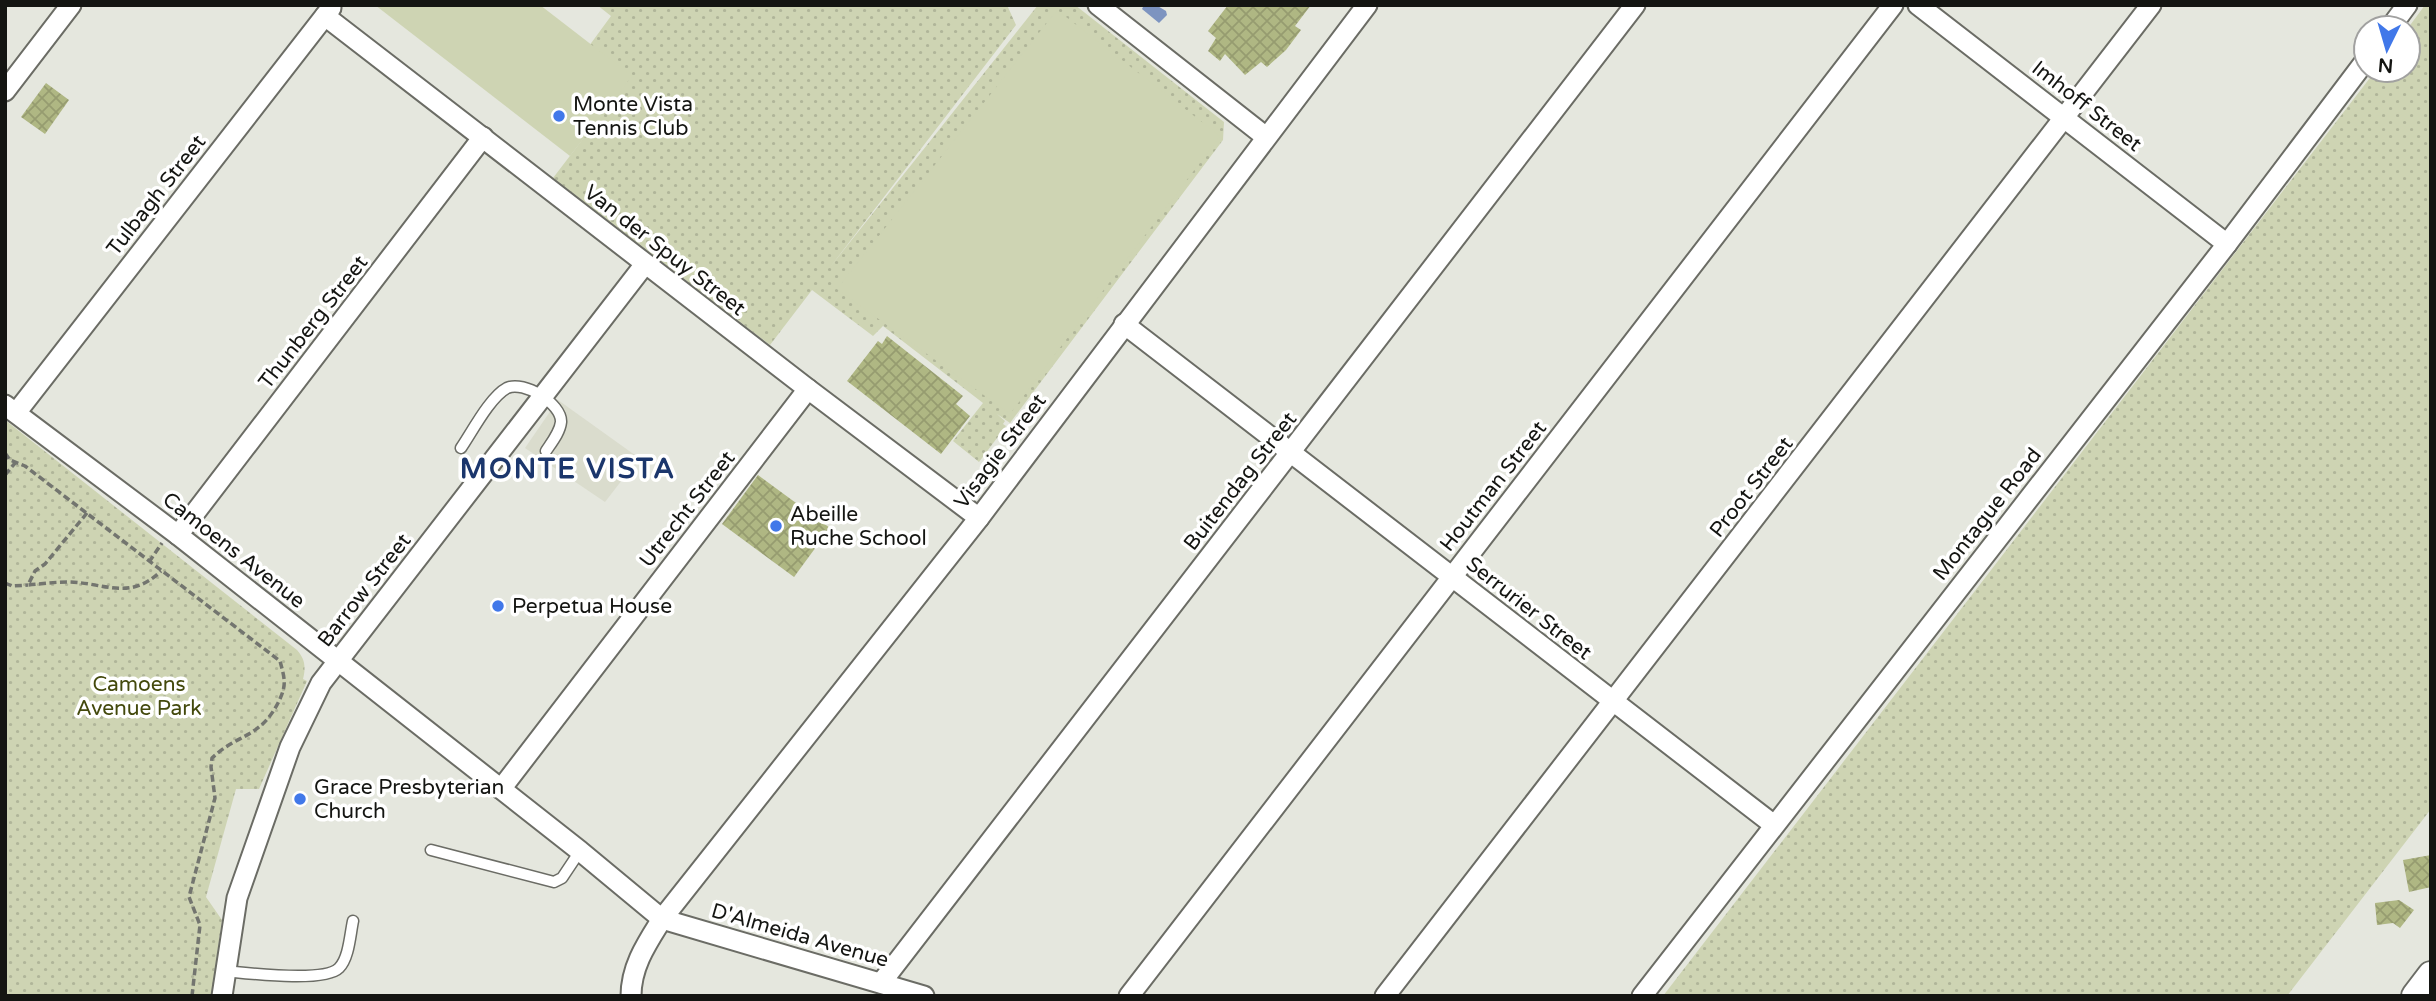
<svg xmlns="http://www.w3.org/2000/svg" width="2436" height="1001" font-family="'Varela Round',sans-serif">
<defs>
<pattern id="grass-dots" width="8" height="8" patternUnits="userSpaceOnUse" patternTransform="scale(1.75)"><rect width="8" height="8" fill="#ced4b3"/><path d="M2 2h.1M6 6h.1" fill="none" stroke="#b0b599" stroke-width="1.8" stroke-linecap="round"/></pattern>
<pattern id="building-cross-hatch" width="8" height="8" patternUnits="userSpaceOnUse" patternTransform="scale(1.75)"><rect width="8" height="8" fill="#afb783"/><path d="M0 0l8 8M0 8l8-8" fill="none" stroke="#969c70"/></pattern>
</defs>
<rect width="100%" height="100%" fill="#e5e7de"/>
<polygon fill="#dadccd" points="558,400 639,458 605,502 525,448"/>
<g fill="url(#grass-dots)">
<polygon points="597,5 1007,5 1016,25 831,266 1038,5 1075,5 1224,122 1223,140 1010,423 997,414 1005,421 1003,424 1006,426 979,462 953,441 983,403 883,326 873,336 812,290 770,345 553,178 631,76 589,46 611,16"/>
<polygon points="2425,5 2431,5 2431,809 2287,996 1663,996 2376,70 2408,70 2408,28"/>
<path d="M5 420 297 650C305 659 306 667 303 679L307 681 259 789H236L206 897 222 920 211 996H5Z"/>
</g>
<g fill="#ced4b3">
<polygon points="375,5 540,5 632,76 570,156"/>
<polygon points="1057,10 1220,136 1010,414 837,289"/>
</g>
<polygon fill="#7d94c0" points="1144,5 1156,5 1166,11 1167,15 1159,23 1142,9"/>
<g fill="url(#building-cross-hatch)">
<polygon points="1228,5 1311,5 1295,26 1301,30 1286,50 1267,67 1261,62 1245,75 1225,54 1220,61 1208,51 1216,38 1208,31"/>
<polygon points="46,83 69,100 45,134 21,117"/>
<polygon points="887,336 963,396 956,404 970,416 941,454 847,381 878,341 882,344"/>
<polygon points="758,475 830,528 794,577 722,524"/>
<polygon points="2431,855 2431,887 2409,892 2403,860"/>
<polygon points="2399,900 2414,910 2400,928 2393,923 2377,925 2375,903"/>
</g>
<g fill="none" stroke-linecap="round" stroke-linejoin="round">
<defs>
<g id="lane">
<path d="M461 448C472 432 490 397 507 388 524 380 562 404 561 422 560 432 552 442 546 451"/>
<polyline points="431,850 554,882 562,878 580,851"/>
<path d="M225 971C247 973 324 983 339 968 349 958 350 935 353 921"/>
</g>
<g id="street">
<polyline points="1098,5 1266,137"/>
<polyline points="1918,5 2227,244"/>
<polyline points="325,16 808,389 979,518"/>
<polyline points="2390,28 2407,5"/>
<polyline points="5,91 71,5"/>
<polyline points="1124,324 1774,825"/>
<polyline points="5,405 178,535 580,851 662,919 924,996"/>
<polyline points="16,413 331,8"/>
<polyline points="178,535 483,137"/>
<polyline points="501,789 808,389"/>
<polyline points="881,983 1635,5"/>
<polyline points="222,996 237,898 290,747 321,683 645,264"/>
<path d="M631 996C631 966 647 943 662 919L979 518 1367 5"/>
<polyline points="1129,996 1893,5"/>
<polyline points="1385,996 2151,5"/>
<polyline points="1642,996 2227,244 2366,60"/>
</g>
<polyline id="secondary" points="2415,996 2431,975"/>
</defs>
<use href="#lane" stroke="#6b6c65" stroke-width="13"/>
<use href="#street" stroke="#6b6c65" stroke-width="23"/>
<use href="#secondary" stroke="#6b6c65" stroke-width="30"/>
<g stroke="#73756f" stroke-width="3.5" stroke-dasharray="7 3.5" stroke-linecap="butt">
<path d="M5 453 10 460 25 466 280 661C285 680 287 685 278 703 260 738 237 734 212 758L211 767 215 798 189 897 200 925 192 996"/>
<polyline points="5,475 16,462"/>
<path d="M87 513 45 564 35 571 28 585C41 584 54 582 67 582 104 582 129 602 161 571"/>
<polyline points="149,562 162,543"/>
<polyline points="5,583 12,586 28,585"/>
</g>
<use href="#lane" stroke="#fff" stroke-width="10"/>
<use href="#street" stroke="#fff" stroke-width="19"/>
<use href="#secondary" stroke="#fff" stroke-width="26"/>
</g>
<g fill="#4178e9" stroke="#fff" stroke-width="2.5">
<circle cx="559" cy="116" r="7"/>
<circle cx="776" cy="526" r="7"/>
<circle cx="498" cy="606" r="7"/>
<circle cx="300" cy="799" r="7"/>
</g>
<g text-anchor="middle" stroke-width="7" stroke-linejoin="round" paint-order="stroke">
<g font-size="21" fill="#141512" stroke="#fff" text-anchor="start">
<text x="573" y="111">Monte Vista<tspan x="573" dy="24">Tennis Club</tspan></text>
<text x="790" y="521">Abeille<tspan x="790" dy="24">Ruche School</tspan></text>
<text x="512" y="613">Perpetua House</text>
<text x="314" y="794">Grace Presbyterian<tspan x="314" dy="24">Church</tspan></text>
</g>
<g font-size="21" fill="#141512" stroke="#fff">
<text transform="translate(2087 106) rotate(38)" y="7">Imhoff Street</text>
<text transform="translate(156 195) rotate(-52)" y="7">Tulbagh Street</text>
<text transform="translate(665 250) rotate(38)" y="7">Van der Spuy Street</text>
<text transform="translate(313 322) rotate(-52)" y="7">Thunberg Street</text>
<text transform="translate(1000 451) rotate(-53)" y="7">Visagie Street</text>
<text transform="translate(1240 481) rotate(-52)" y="7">Buitendag Street</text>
<text transform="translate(1493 486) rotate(-52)" y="7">Houtman Street</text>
<text transform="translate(1751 487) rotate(-52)" y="7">Proot Street</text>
<text transform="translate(687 509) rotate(-52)" y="7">Utrecht Street</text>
<text transform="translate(1987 514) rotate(-52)" y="7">Montague Road</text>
<text transform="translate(234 550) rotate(38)" y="7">Camoens Avenue</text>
<text transform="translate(364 590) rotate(-52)" y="7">Barrow Street</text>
<text transform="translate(1529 608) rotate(38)" y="7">Serrurier Street</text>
<text transform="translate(800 935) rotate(16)" y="7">D'Almeida Avenue</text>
</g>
<g font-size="21" fill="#43490c" stroke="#fff">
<text x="139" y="691">Camoens<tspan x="139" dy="24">Avenue Park</tspan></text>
</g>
<g font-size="28" font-weight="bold" letter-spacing="2" fill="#1b366c" stroke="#fff">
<text x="568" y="478">MONTE VISTA</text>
</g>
</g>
<rect width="2436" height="1001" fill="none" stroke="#141512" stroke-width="14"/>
<g transform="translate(2387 49) rotate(185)"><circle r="33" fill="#ffffff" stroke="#a1a1a0" stroke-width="2"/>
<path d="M0-5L12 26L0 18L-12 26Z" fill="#4178e9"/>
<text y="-10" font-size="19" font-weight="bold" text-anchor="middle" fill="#141512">N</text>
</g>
</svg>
